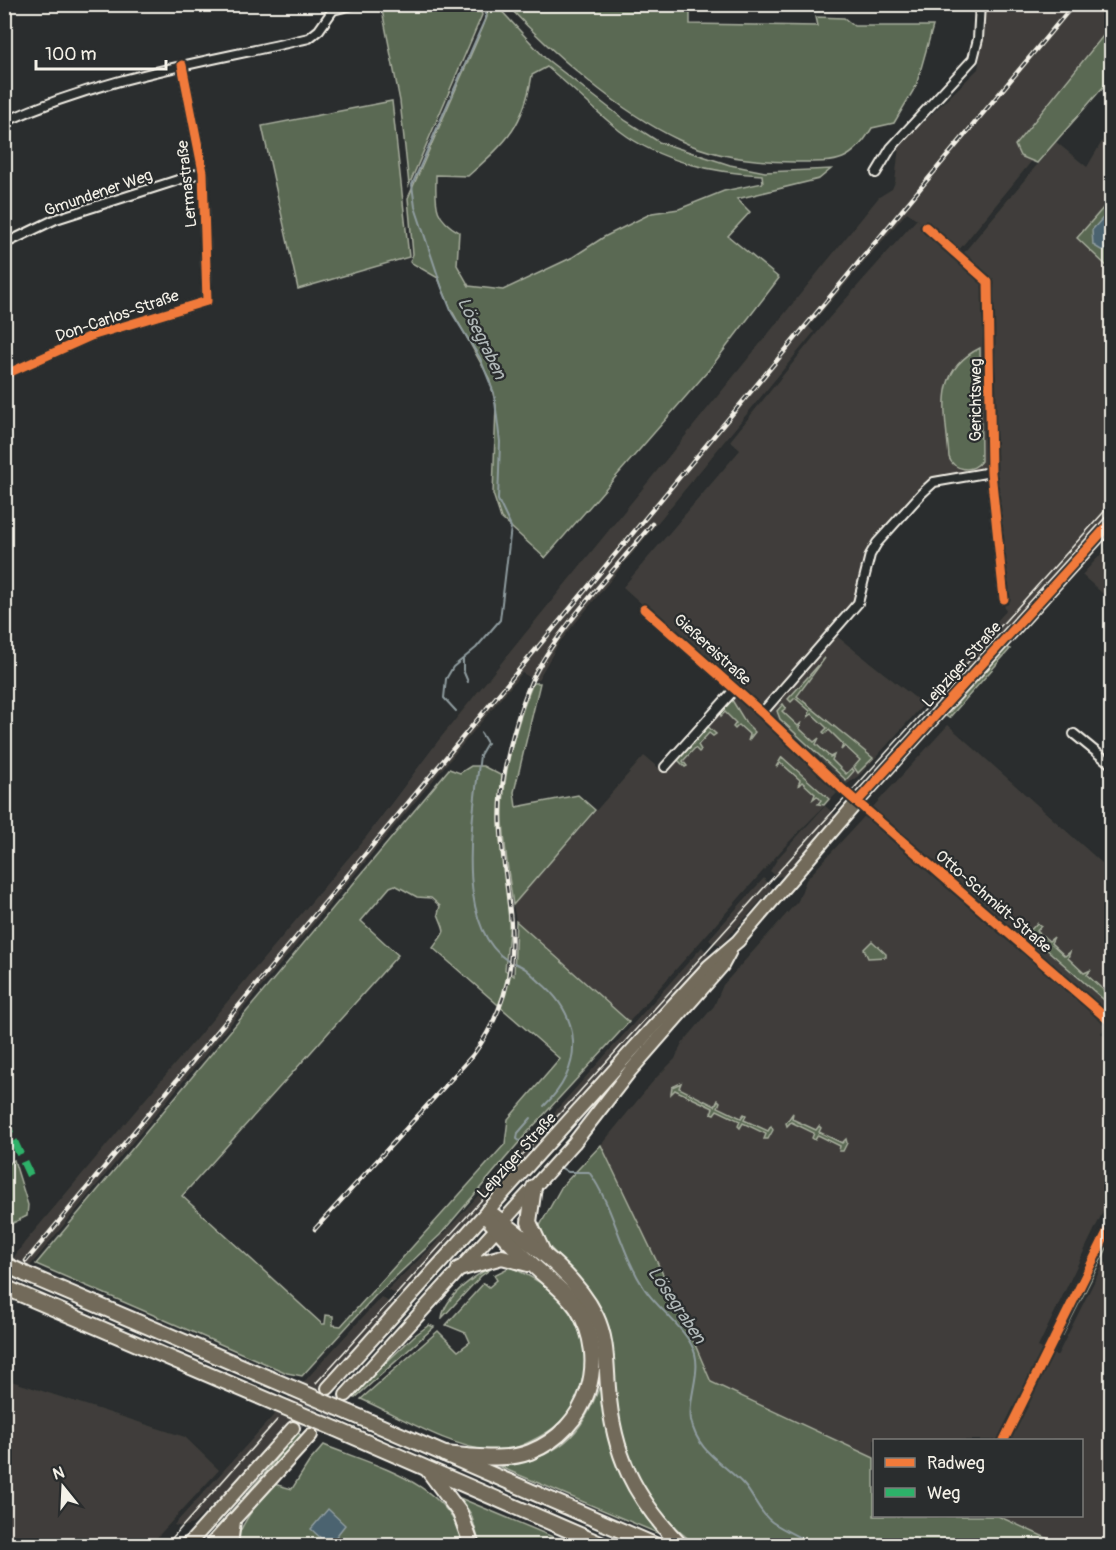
<svg xmlns="http://www.w3.org/2000/svg" width="1116" height="1550" font-family="Pangolin,sans-serif">
<rect width="100%" height="100%" fill="#2a2d2e"/>
<filter id="ink" filterUnits="userSpaceOnUse"><feTurbulence type="fractalNoise" baseFrequency=".0167" numOctaves="2"/><feDisplacementMap in="SourceGraphic" scale="12" xChannelSelector="R" yChannelSelector="G"/><feConvolveMatrix kernelMatrix="1 2 1 2 8 2 1 2 1" color-interpolation-filters="sRGB"/></filter>
<g filter="url(#ink)">
<g fill="#3f3e3a" fill-rule="evenodd">
<polygon points="984,5 1111,5 1111,64 959,250 907,212 809,327 814,332 559,643 537,681 522,673 5,1296 5,1269 25,1242 366,837 438,741 879,197 892,189 895,182 899,146 978,69 983,39"/>
<path d="M1111 126V199L1077 238 1111 270V511L931 710 923 705 861 774 842 788 786 845 629 1022 516 921 513 905 644 756 661 770 736 689 623 587 740 450 730 441 829 318 917 219 961 256 1056 142 1087 167ZM991 472 1000 593 1006 611 923 704 834 634 860 595 871 551 937 478Z"/>
<polygon points="1111,543 1111,601 1082,575"/>
<polygon points="948,725 1111,871 1111,1021 1101,1033 1111,1042 1111,1195 1038,1347 1057,1356 1104,1262 1111,1266 1111,1545 1062,1545 998,1516 1082,1516 1082,1440 874,1440 874,1458 711,1382 681,1312 601,1145 655,1079 675,1059 681,1045 714,1006 723,985 798,901 806,880"/>
<polygon points="825,806 838,817 783,876 777,877 770,871 778,858"/>
<polygon points="764,878 772,888 721,945 711,942 709,939"/>
<polygon points="702,947 710,956 562,1122 549,1118"/>
<polygon points="542,1124 547,1138 403,1297 387,1290 432,1247"/>
<polygon points="381,1297 395,1306 249,1469 193,1524 182,1527 174,1525"/>
<polygon points="5,1379 185,1437 219,1470 150,1545 5,1545"/>
</g>
<g fill="#5a6952" stroke="#a7ad9d" stroke-width="1.5" fill-rule="evenodd">
<polygon points="381,5 479,5 482,15 409,185 400,101"/>
<path d="M486 5H496L545 58 626 121 659 142 730 165 765 172 831 169 819 179 737 199 750 212 728 236 779 278 708 371 545 558 501 518 493 494 496 405 489 378 451 309 438 278 410 262 413 254 408 198 483 27 487 17ZM547 67C572 87 595 111 620 131 659 161 714 173 762 175L763 183 724 191 679 209 652 213 604 237 573 257 503 290 469 286 457 265 459 232C432 217 436 203 436 175L468 176C507 141 523 128 532 75Z"/>
<path d="M507 5H690V24L818 26 816 17 844 18 854 26H933L916 86 894 123 872 128C850 165 835 162 795 162 757 162 714 157 679 140 618 111 553 54 507 5Z"/>
<polygon points="1111,26 1111,78 1037,163 1020,156 1015,145"/>
<polygon points="392,101 409,257 298,289 262,126"/>
<polygon points="1111,199 1111,270 1077,238"/>
<path d="M980 348 981 461C974 473 953 471 949 457 946 413 932 372 980 348Z"/>
<polygon points="1007,648 1010,649 949,718 946,716"/>
<polygon points="825,658 797,696 873,758 858,773 854,767 860,760 845,746 841,750 843,744 829,730 825,734 823,732 827,728 812,714 808,717 810,711 795,698 791,702 788,699"/>
<path d="M533 683H540L514 792 516 807 578 795 595 810 513 905C509 877 504 847 503 818 502 772 516 725 533 683Z"/>
<polygon points="729,700 732,700 746,723 755,732 748,741 750,735 739,725 735,729 733,727 736,723 725,712 721,716 719,710"/>
<polygon points="783,704 786,708 782,711 798,726 802,722 799,728 814,742 819,738 816,744 830,757 834,755 832,760 846,774 852,768 854,771 846,780 780,719 777,711"/>
<polygon points="706,725 716,734 713,736 709,733 698,745 701,750 699,752 695,748 683,761 687,766 685,767 677,759"/>
<polygon points="782,757 829,799 824,805 818,804 821,800 817,796 813,799 815,794 802,782 798,786 800,780 781,763 776,767"/>
<path d="M471 766H483L502 776 499 819 510 922 505 970 514 976 516 921 629 1022 527 1133 440 1235 375 1296 302 1376 287 1373 36 1264 449 769 460 773ZM395 885 417 897 431 898 440 906 438 914C446 935 447 928 433 948L560 1059 508 1119 505 1144 341 1326 333 1325V1316L326 1315 325 1324H322L182 1196 398 955 361 921 390 887Z"/>
<polygon points="1037,923 1041,926 1037,931 1049,941 1054,937 1051,943 1065,956 1070,952 1068,958 1084,973 1091,970 1087,975 1111,997 1111,1006 1028,933"/>
<polygon points="872,941 886,954 886,957 868,958 864,949"/>
<polygon points="681,1083 679,1088 715,1106 718,1100 720,1102 718,1107 741,1118 744,1114 746,1115 744,1120 768,1131 771,1126 773,1130 768,1139 764,1139 766,1134 743,1123 740,1128 738,1126 740,1121 717,1110 714,1114 711,1113 713,1108 675,1090 671,1094 672,1087"/>
<polygon points="793,1113 792,1119 816,1130 819,1126 821,1128 819,1132 842,1143 846,1139 847,1143 843,1151 839,1151 840,1146 818,1135 815,1140 812,1138 814,1133 791,1122 787,1126 786,1123"/>
<path d="M601 1145 681 1312 711 1382 874 1458V1516H998L1062 1545H697C652 1514 627 1471 617 1418 613 1398 617 1378 613 1358 609 1338 598 1313 589 1294 577 1269 552 1255 537 1231L562 1186Z"/>
<polygon points="14,1160 28,1205 27,1216 11,1224 5,1222 4,1167"/>
<polygon points="1104,1247 1107,1248 1063,1335 1062,1332"/>
<path d="M498 1264 481 1276 442 1318C445 1295 479 1272 498 1264Z"/>
<path d="M510 1267C531 1276 551 1287 565 1306 599 1349 589 1412 539 1437 524 1445 510 1452 492 1451 449 1447 401 1417 361 1399L438 1331 458 1351 470 1342 466 1333 446 1325 484 1283 489 1287 497 1280 494 1275Z"/>
<polygon points="429,1325 434,1327 355,1398 351,1396 414,1336"/>
<path d="M601 1383C606 1444 621 1495 667 1537L500 1467C559 1456 580 1440 601 1383Z"/>
<polygon points="297,1432 302,1436 208,1540 208,1537 265,1473"/>
<path d="M324 1445C375 1466 451 1483 463 1545L235 1546C242 1520 257 1504 274 1484L292 1489 309 1462Z"/>
<polygon points="460,1498 572,1545 480,1545 471,1514"/>
</g>
<g fill="#4b636f" stroke="#8f9c9f" stroke-width="1.5">
<polygon points="1111,209 1111,250 1101,250 1093,245 1092,230"/>
<polygon points="328,1509 345,1525 331,1543 327,1544 311,1529"/>
</g>
<g fill="none" stroke-linecap="round" stroke-linejoin="round">
<g stroke="#8f9c9f" stroke-width="2">
<polyline points="463,660 463,670 468,682"/>
<polyline points="456,711 444,698 446,679 453,667 476,648 500,620 511,527 498,500 500,442 494,393 480,358 452,313 442,288 415,207 412,185 486,17 486,4"/>
<path d="M481 733 487 743 480 755C474 811 452 924 508 961"/>
<path d="M514 963C526 967 531 974 540 982 583 1018 584 1067 544 1106"/>
<polyline points="531,1118 518,1133 517,1139 534,1151"/>
<path d="M560 1167 568 1172H589C614 1207 620 1251 644 1288 657 1308 679 1322 691 1344 705 1368 687 1395 691 1420 697 1452 724 1463 744 1485 754 1496 760 1514 772 1522 785 1531 802 1538 816 1546"/>
</g>
<g stroke="#484a4a" stroke-width="12" stroke-dasharray="12 6" stroke-linecap="butt">
<polyline points="293,1428 324,1393"/>
<polyline points="311,1435 346,1395"/>
</g>
<defs>
<g id="street">
<path d="M4 122C105 76 203 63 309 38L319 30 333 10 352 5"/>
<polyline points="876,173 891,148 973,59 978,39 980,4"/>
<polyline points="926,227 988,282 991,472 1004,599"/>
<polyline points="4,244 56,219 203,172"/>
<polyline points="4,375 91,336 207,301 203,172 182,65"/>
<polyline points="644,609 762,713 842,789 1112,1023"/>
<polyline points="762,713 858,603 870,555 877,543 922,493 934,482 991,472"/>
<polyline points="1074,734 1112,765"/>
<polyline points="665,767 735,689"/>
<polyline points="1004,1440 1112,1222"/>
</g>
<g id="primary">
<polyline points="328,1388 653,1027 709,966 738,941 857,802 1112,521"/>
<polyline points="346,1395 574,1143 630,1071 722,966 730,951"/>
<polyline points="187,1546 293,1428"/>
<polyline points="210,1546 311,1435"/>
</g>
<g id="highway">
<polyline points="534,1187 529,1222 542,1250"/>
<path d="M488 1211C526 1241 574 1271 596 1316 607 1339 606 1362 608 1388 613 1455 634 1497 681 1546"/>
<polyline points="459,1269 502,1257 528,1264"/>
<polyline points="25,1274 292,1388"/>
<polyline points="11,1290 277,1404"/>
<polyline points="350,1413 657,1546"/>
<polyline points="336,1429 605,1546"/>
<path d="M444 1454C472 1456 504 1462 530 1452 588 1429 610 1361 577 1308 566 1292 549 1280 535 1267 519 1252 504 1237 490 1221"/>
<polyline points="428,1470 460,1513 472,1546"/>
<polyline points="187,1545 188,1546"/>
<polyline points="230,1546 233,1521"/>
</g>
</defs>
<use href="#street" stroke="#f4f1e8" stroke-width="12"/>
<use href="#primary" stroke="#f4f1e8" stroke-width="16"/>
<use href="#highway" stroke="#f4f1e8" stroke-width="18"/>
<use href="#street" stroke="#2a2d2e" stroke-width="8"/>
<use href="#primary" stroke="#726b5a" stroke-width="12"/>
<use href="#highway" stroke="#726b5a" stroke-width="14"/>
<g stroke="#f4f1e8" stroke-width="1.5">
<polyline points="316,1383 1112,503"/>
<polyline points="165,1546 277,1420"/>
</g>
<defs>
<g id="rail">
<path d="M315 1229 473 1055C550 949 484 877 505 769 511 740 519 710 531 682 554 632 616 569 652 524"/>
<polyline points="26,1261 1074,4"/>
</g>
</defs>
<use href="#rail" stroke="#f4f1e8" stroke-width="4.5"/>
<use href="#rail" stroke="#2a2d2e" stroke-width="2" stroke-dasharray="7" stroke-linecap="butt"/>
<defs>
<g id="highway-bridge">
<polyline points="4,1264 25,1274"/>
<polyline points="4,1287 11,1290"/>
<polyline points="292,1388 350,1413"/>
<polyline points="277,1404 336,1429"/>
</g>
</defs>
<use href="#highway-bridge" stroke="#f4f1e8" stroke-width="18" stroke-linecap="butt"/>
<use href="#highway-bridge" stroke="#726b5a" stroke-width="14"/>
<polyline stroke="#2db169" stroke-width="8" stroke-dasharray="15 8" stroke-linecap="butt" points="4,1120 33,1182"/>
<defs>
<g id="cycleway">
<polyline points="926,227 988,282 991,472 1004,599"/>
<polyline points="4,375 91,336 207,301 203,172 182,65"/>
<polyline points="644,609 762,713 842,789 1112,1023"/>
<polyline points="857,802 1112,521"/>
<polyline points="1004,1440 1112,1222"/>
</g>
</defs>
<use href="#cycleway" stroke="#2a2d2e" stroke-width="13"/>
<use href="#cycleway" stroke="#f17a3a" stroke-width="9"/>
</g>
</g>
<g text-anchor="middle" stroke-width="4.5" stroke-linejoin="round" paint-order="stroke">
<g font-size="16" fill="#f4f1e8" stroke="#2a2d2e">
<text transform="translate(186 184) rotate(-96)" y="6">Lermastraße</text>
<text transform="translate(98 192) rotate(-19)" y="6">Gmundener Weg</text>
<text transform="translate(117 315) rotate(-19)" y="6">Don-Carlos-Straße</text>
<text transform="translate(975 400) rotate(-90)" y="6">Gerichtsweg</text>
<text transform="translate(713 649) rotate(42)" y="6">Gießereistraße</text>
<text transform="translate(961 664) rotate(-48)" y="6">Leipziger Straße</text>
<text transform="translate(994 901) rotate(41)" y="6">Otto-Schmidt-Straße</text>
<text transform="translate(516 1155) rotate(-48)" y="6">Leipziger Straße</text>
</g>
<g font-size="18" font-style="italic" fill="#b0b8b8" stroke="#2a2d2e">
<text transform="translate(482 338) rotate(64)" y="6">Lösegraben</text>
<text transform="translate(677 1305) rotate(56)" y="6">Lösegraben</text>
</g>
</g>
<rect width="1116" height="1550" fill="none" stroke="#2a2d2e" stroke-width="24"/>
<rect x="12" y="12" width="1092" height="1526" fill="none" stroke="#f4f1e8" stroke-width="2" filter="url(#ink)"/>
<rect x="873" y="1439" width="210" height="78" fill="#2a2d2e" stroke="#7b7b78" stroke-width="1.5"/>
<rect x="885" y="1458" width="30" height="9" fill="#f17a3a" stroke="#7b7b78" stroke-width="1.5"/>
<text x="927" y="1469" font-size="18" fill="#f4f1e8">Radweg</text>
<rect x="885" y="1488" width="30" height="9" fill="#2db169" stroke="#7b7b78" stroke-width="1.5"/>
<text x="927" y="1499" font-size="18" fill="#f4f1e8">Weg</text>
<g transform="translate(63 1487) rotate(342)" stroke="#2a2d2e" stroke-width="4.5" paint-order="stroke">
<path d="M0-4.5L10 22L0 15L-10 22Z" fill="#f4f1e8"/>
<text y="-9" font-size="16" font-weight="bold" text-anchor="middle" fill="#f4f1e8">N</text>
</g>
<path d="M36 60v9h130v-9" fill="none" stroke="#f4f1e8" stroke-width="3"/>
<text x="45" y="60" font-size="18" fill="#f4f1e8" stroke="#2a2d2e" stroke-width="4.5" paint-order="stroke">100 m</text>
</svg>
